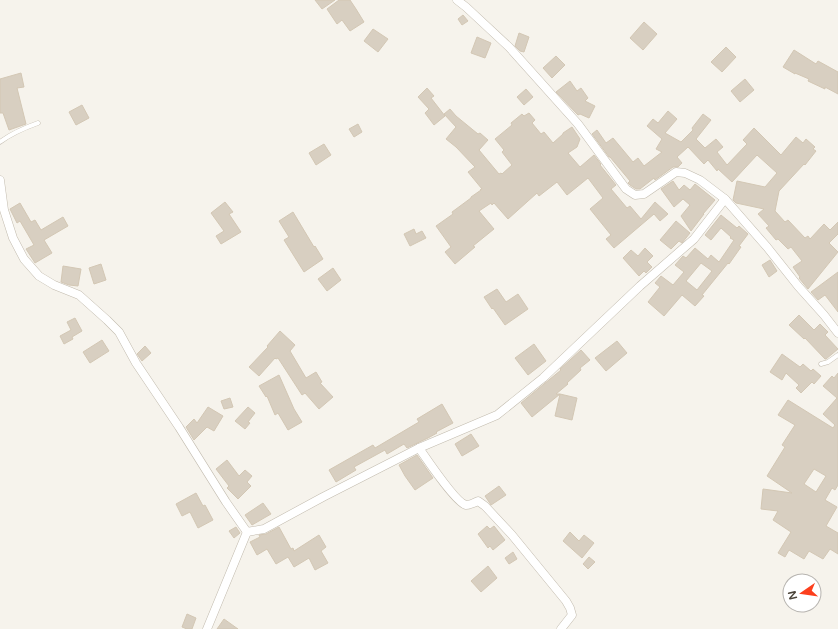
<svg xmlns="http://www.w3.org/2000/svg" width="838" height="629" font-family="'Varela Round',sans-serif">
<rect width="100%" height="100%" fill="#f6f3ec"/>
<g fill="#d8cfc1" stroke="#d3c7b4" fill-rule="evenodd">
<polygon points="315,0 335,0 322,9"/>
<polygon points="339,0 350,0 356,9 364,22 350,31 342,20 337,24 327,9"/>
<polygon points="463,15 468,21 462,25 458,19"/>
<polygon points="644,22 657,34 643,50 630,38"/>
<polygon points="373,29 388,39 378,52 364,41"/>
<polygon points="519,33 529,37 524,52 520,51 515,46"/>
<polygon points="477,37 491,43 485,58 471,53"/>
<polygon points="726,47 736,57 722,72 711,62"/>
<polygon points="794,50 816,64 818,61 838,72 838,94 825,87 825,89 808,81 809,79 795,73 795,74 783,67"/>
<polygon points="556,56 565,65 552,78 543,68"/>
<polygon points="21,73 24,87 17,88 26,124 9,130 3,113 0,113 0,79"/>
<polygon points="745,79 754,90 740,102 731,91"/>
<polygon points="570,81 577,91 581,88 588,98 585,101 595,106 589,118 580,114 578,115 556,92"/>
<polygon points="427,88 434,96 431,98 445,116 434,125 425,113 429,109 418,97"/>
<polygon points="526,89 533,97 524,105 517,97"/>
<polygon points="82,105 89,118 76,125 69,112"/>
<polygon points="450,109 456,116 478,134 480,133 488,140 479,150 499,174 501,173 502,174 512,165 502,152 504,150 495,139 512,125 511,123 522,114 524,116 529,113 535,120 532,123 541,134 544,132 553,143 563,134 563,133 572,127 580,139 577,147 568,153 580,167 594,155 601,164 600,165 616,185 611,189 627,208 630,206 641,219 655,202 668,214 660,221 654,214 614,248 606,239 611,235 590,209 603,198 588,178 567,195 557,182 539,196 537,193 508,219 494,203 492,205 491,203 479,211 494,229 473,246 475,247 455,264 445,252 451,247 436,226 453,214 452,212 471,198 471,197 481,190 480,190 482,189 468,172 475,167 456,147 446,139 456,127 444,114"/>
<polygon points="668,111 677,119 665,133 681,142 693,130 692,128 703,114 711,120 696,139 705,148 716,139 723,147 717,152 727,165 747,144 743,140 754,128 781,155 796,137 803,143 806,139 815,147 813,149 816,151 805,165 804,164 779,191 775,211 785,222 788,220 805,238 808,236 810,239 824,224 830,230 838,222 838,234 829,243 838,252 808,289 799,278 800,277 793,267 802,261 791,247 788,249 778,239 776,240 766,228 769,226 758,214 764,209 736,203 733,200 737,181 765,187 777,173 757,155 732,182 718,169 717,171 708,160 704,164 688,147 677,157 682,163 678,167 673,167 655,180 654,178 640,189 636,189 630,185 628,183 630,181 610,157 609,157 592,134 597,130 606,143 613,138 633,162 638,158 644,166 662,152 656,149 662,139 647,126 653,119 658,123"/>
<polygon points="358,124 362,132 354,137 349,129"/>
<polygon points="324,144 331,155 316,165 309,153"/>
<polygon points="673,181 679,190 684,185 690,190 695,184 715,200 703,214 704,214 691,231 681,216 690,205 683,199 674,207 661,189"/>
<polygon points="225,202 233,212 229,214 241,232 221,244 216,236 224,231 211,213"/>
<polygon points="20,203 31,222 35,220 41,230 63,217 68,226 44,240 52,253 35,263 26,249 34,245 20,221 17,223 10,209"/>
<polygon points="293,212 314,247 315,246 323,259 304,272 284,240 289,237 279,221"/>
<path d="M721 215 737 228 739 226 748 234 739 246 741 247 729 264 728 263 702 295 704 296 695 306 682 295 664 316 648 302 660 287 655 283 661 276 673 285 684 272 675 265 683 256 686 258 695 248 708 259 711 255 719 262 734 240 730 238 731 237 721 228 711 240 705 235ZM701 263 712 271 697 290 686 281Z"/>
<polygon points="676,221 690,233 682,243 679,241 671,249 660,240"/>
<polygon points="414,229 416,234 422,231 426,238 410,246 404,234"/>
<polygon points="645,248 653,256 647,262 652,267 646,273 644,271 639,276 623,258 631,250 638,256"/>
<polygon points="770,260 777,271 769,277 762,265"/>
<polygon points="101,264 106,280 94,284 89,268"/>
<polygon points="63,266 81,269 78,286 69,285 61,282"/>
<polygon points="333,268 341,280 327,291 318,279"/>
<polygon points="838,272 838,312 825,295 818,300 811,292"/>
<polygon points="497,289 506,302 518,294 528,309 505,325 493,308 492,309 484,297"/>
<polygon points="799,315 814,330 820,324 828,332 825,335 838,349 826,359 825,359 805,338 804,339 789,325"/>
<polygon points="75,318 82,331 72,337 73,339 64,344 60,336 71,330 67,322"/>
<polygon points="280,331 295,345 290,351 306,378 316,372 322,382 320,383 333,397 319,409 305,393 302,395 278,358 276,359 275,358 259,376 249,367 268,347 267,346"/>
<polygon points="102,340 109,351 90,363 83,352"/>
<polygon points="617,341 627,353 606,371 595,358"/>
<polygon points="534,344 546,361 528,375 515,358"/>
<polygon points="145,346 151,353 142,361 137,354"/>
<polygon points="581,350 590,360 580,368 581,370 567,383 568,384 556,394 560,394 532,417 521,403 561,370 560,369"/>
<polygon points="782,354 800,367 803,364 811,371 813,369 821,376 814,384 812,382 801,393 796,388 799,385 786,373 782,380 770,372"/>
<path d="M838 373V485L835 490 832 488 825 500 837 507 826 526 838 533V554L830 549 823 559 809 551 804 559 789 550 785 557 778 553 791 532 773 520 778 511 761 509 763 489 792 493 767 476 785 447 782 445 795 425 778 415 788 400 833 428 835 425 823 414 837 398 823 386 832 376 834 378ZM814 469 826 476 816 492 804 484Z"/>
<polygon points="279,375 294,409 302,422 288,430 278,413 275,415 267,396 266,397 259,386"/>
<polygon points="560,394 577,398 572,420 555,416"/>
<polygon points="230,398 233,407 224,409 221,401"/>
<polygon points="442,404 453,423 436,432 437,433 428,438 407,448 404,444 387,454 385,450 354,467 356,470 336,482 329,470 373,445 375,448 419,422 417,419"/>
<polygon points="208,407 223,416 214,431 207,427 194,440 186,427 194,419 197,423"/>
<polygon points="248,407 255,413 248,422 250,423 245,429 235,421"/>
<polygon points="471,434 479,446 462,456 455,444"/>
<polygon points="417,455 433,478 415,490 405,476 399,465"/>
<polygon points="227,460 239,476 245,470 252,476 247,482 251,486 238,499 227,488 229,486 216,469"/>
<polygon points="499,486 506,495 491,505 485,496"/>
<polygon points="196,493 203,506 205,505 213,520 198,528 190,512 182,516 176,504"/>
<polygon points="263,503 271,514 252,525 245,515"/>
<polygon points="487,526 490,529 494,526 505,540 493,550 490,546 488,548 478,534"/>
<polygon points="236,527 240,533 234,538 229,531"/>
<polygon points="279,527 291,549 293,548 294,551 319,535 326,547 321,551 328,563 315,570 309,558 294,567 288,557 276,564 267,549 257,555 250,542 260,537 259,535 266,534"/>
<polygon points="570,532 579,541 584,535 594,543 582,558 563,541"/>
<polygon points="513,552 517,559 509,564 505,558"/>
<polygon points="589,557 595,562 588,569 583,564"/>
<polygon points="488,566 497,578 481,592 471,581"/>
<polygon points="187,614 196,618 192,629 187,629 182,627"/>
<polygon points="224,619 238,629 217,629"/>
</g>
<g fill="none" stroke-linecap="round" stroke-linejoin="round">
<defs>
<g id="service">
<path d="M0 142C12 133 24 128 38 123"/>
<polyline points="821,364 828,362 838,355"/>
</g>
<g id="minor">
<polyline points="457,0 466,7 509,47 578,124 626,189 635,195 644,194 676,172 685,173 700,180 725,199 767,247 798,286 824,315 838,333"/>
<polyline points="0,180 4,210 13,238 24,259 39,276 54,285 79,295 107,320 119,332 136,363 179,427 226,502 247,532"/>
<path d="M419 448C426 458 456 503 466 505 470 505 474 503 478 501L485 506 512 535 566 601 570 608 572 615 561 629"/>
<polyline points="247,532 264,529 323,497 419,448 497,415 543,378 640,286 694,239 725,199"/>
<polyline points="207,629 247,532"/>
</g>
</defs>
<use href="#service" stroke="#c2bbae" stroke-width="5"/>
<use href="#minor" stroke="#c2bbae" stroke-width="9"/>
<use href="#service" stroke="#fff" stroke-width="4"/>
<use href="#minor" stroke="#fff" stroke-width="8"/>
</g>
<g transform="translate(802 593) rotate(257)"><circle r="19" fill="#ffffff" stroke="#b7b4b0"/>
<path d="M0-3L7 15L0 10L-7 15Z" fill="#fc3f1d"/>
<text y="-6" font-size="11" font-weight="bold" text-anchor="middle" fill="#4b4439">N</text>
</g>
</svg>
